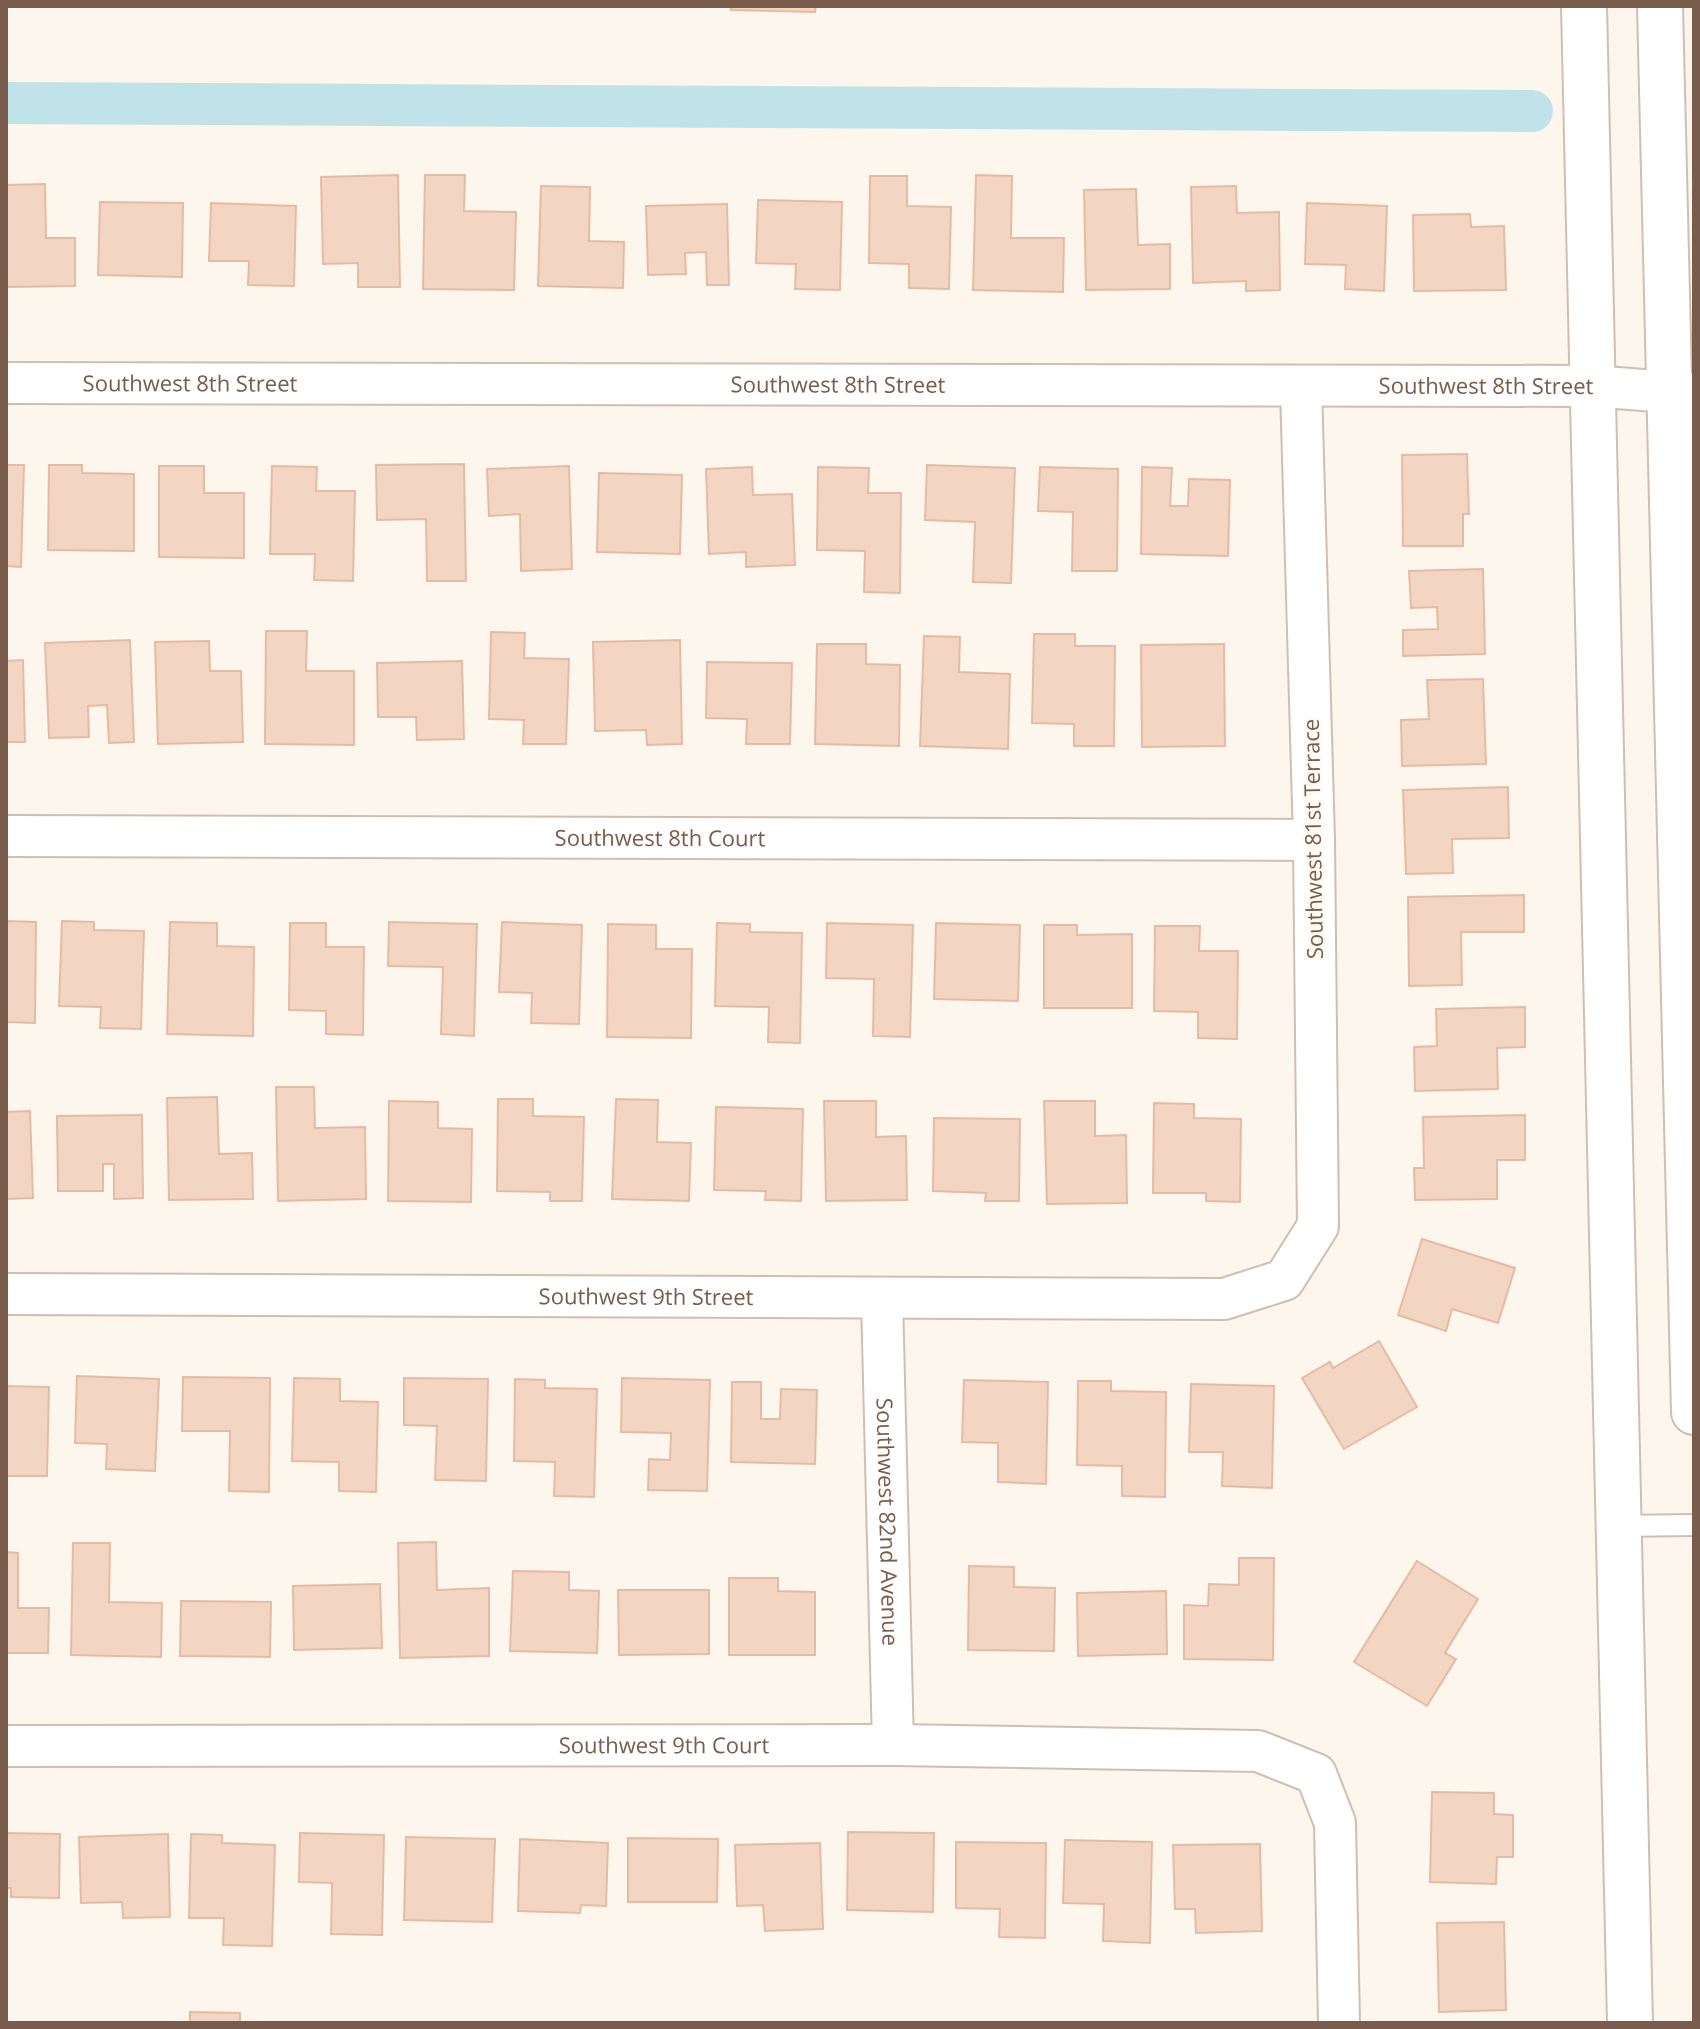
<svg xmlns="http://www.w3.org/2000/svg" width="1700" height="2029" font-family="'Open Sans',sans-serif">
<rect width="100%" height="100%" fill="#fdf6ec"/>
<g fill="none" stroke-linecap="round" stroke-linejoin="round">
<polyline stroke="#bfe3e8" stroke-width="42" points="6,103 1532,111"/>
</g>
<g fill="#f3d5c3" stroke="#e6bba3" stroke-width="2">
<polygon points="731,6 816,6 815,12 731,10"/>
<polygon points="398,175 400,287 358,287 358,263 323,264 321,177"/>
<polygon points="425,175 465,175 464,211 516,212 514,290 423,289"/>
<polygon points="976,175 1012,176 1011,238 1064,238 1063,292 973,290"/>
<polygon points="870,176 907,176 907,206 951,207 949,289 909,288 909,264 869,263"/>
<polygon points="45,184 46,238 75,238 75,286 6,287 6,185"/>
<polygon points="541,186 590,187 589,241 624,242 623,288 538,286"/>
<polygon points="1236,186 1237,213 1279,212 1280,290 1246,291 1246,281 1193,283 1191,187"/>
<polygon points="1136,189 1138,245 1170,244 1170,289 1086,290 1084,190"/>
<polygon points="758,200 842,202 840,290 795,289 796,264 756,263"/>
<polygon points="100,202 183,203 182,277 98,275"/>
<polygon points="211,203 296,206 294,286 248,285 249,261 209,261"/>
<polygon points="1307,203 1387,206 1384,291 1345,289 1346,265 1305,264"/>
<polygon points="727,204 729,285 707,285 706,252 685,253 686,274 648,275 646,206"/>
<polygon points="1470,214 1471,227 1504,226 1506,290 1414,291 1413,215"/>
<polygon points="1467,454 1469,514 1463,514 1463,546 1403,546 1402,455"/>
<polygon points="464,464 466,581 427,581 426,519 377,520 376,465"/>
<polygon points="6,465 24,465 21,567 6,566"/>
<polygon points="49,465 82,465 82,473 134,474 134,551 48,550"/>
<polygon points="927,465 1015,468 1011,583 973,582 975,522 925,520"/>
<polygon points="159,466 204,466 204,493 244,493 244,558 159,557"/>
<polygon points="272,466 317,467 316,491 355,491 353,581 314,580 315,554 270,554"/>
<polygon points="569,466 572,569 521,571 520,514 489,516 487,469"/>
<polygon points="752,467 753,495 792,494 795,565 746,567 746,552 709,554 706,469"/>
<polygon points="818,467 869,468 868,493 901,493 900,593 864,592 865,551 817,550"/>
<polygon points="1040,467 1118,469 1117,571 1072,571 1073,512 1038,511"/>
<polygon points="1142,467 1172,468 1170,506 1188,506 1189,479 1230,480 1228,556 1141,554"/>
<polygon points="599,473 682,475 680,554 597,552"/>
<polygon points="1483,569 1485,654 1403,656 1403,630 1438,629 1437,607 1411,608 1409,571"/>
<polygon points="266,631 307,631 306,671 354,671 354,745 265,744"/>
<polygon points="491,632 525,633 524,658 569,659 566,744 523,744 524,720 489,719"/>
<polygon points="1034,634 1075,634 1075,646 1115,646 1114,746 1074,746 1074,724 1032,723"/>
<polygon points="924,636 960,637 959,672 1010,674 1008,749 920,746"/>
<polygon points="130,640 134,742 109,743 107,705 88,706 89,737 49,738 45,643"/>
<polygon points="680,640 682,744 647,745 646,730 595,731 593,642"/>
<polygon points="209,641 210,671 241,671 243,742 158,744 155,642"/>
<polygon points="817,644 866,644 866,664 900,665 899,746 815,744"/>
<polygon points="1224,644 1225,746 1142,747 1141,645"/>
<polygon points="23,660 25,742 6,742 6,661"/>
<polygon points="462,661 464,739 417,740 416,717 378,717 377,663"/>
<polygon points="707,662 792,663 790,744 746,744 747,719 706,718"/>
<polygon points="1483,679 1486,764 1402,766 1401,720 1429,719 1427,680"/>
<polygon points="1508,787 1509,838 1452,839 1453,873 1406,874 1403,790"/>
<polygon points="1524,895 1524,932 1461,932 1462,985 1409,986 1408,897"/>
<polygon points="6,921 36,922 35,1023 6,1022"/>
<polygon points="62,921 94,922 94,930 144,931 141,1029 100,1028 101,1007 59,1006"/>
<polygon points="170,922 217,923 217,946 254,947 253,1036 167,1034"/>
<polygon points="389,922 477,924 474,1036 441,1034 443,967 388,966"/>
<polygon points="502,922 582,925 579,1024 531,1023 532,993 499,992"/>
<polygon points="290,923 326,923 326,947 364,947 363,1035 326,1034 326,1011 289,1010"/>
<polygon points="717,923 750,924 750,932 802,933 800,1043 768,1042 769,1007 715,1006"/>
<polygon points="827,923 913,925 910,1037 873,1036 874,979 826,978"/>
<polygon points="936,923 1020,925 1018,1001 934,999"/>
<polygon points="608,924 656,925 656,949 692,949 691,1038 607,1037"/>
<polygon points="1044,925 1077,925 1077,935 1132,934 1132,1008 1044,1008"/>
<polygon points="1155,926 1200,926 1199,951 1238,951 1237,1039 1198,1038 1198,1012 1154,1011"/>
<polygon points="1525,1007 1525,1047 1497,1048 1498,1089 1415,1091 1414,1047 1437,1046 1436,1009"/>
<polygon points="276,1087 314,1087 315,1128 365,1127 366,1199 278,1201"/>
<polygon points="217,1097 219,1154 252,1153 253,1199 169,1200 167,1098"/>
<polygon points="498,1099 533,1099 533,1116 584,1117 582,1201 550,1201 550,1192 497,1191"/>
<polygon points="616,1099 658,1100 657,1142 691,1143 689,1201 612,1199"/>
<polygon points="389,1101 438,1102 438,1128 472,1129 471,1202 388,1201"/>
<polygon points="824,1101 876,1101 876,1137 906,1136 907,1200 826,1201"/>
<polygon points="1044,1101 1095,1101 1095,1136 1126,1135 1127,1203 1047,1204"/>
<polygon points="1154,1103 1194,1104 1194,1118 1241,1119 1240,1202 1206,1201 1206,1193 1153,1193"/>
<polygon points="716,1107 803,1109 801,1201 765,1200 766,1191 714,1190"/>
<polygon points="30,1111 33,1198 6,1199 6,1112"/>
<polygon points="142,1115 143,1198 114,1199 114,1164 103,1164 103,1191 58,1191 57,1116"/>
<polygon points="1525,1115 1525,1160 1497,1160 1497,1199 1415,1200 1414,1168 1424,1168 1423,1117"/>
<polygon points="934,1118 1020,1119 1019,1201 985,1201 986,1193 933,1191"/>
<polygon points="1422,1239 1515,1268 1498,1323 1452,1309 1446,1331 1398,1315"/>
<polygon points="1379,1341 1417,1407 1344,1449 1302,1378 1330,1362 1333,1368"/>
<polygon points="77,1376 159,1379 155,1471 106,1469 107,1444 75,1443"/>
<polygon points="183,1377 270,1378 269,1492 229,1491 230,1431 182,1431"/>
<polygon points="294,1378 340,1379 340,1401 378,1402 376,1492 339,1491 339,1462 292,1461"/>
<polygon points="404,1378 488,1379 486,1481 435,1480 437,1426 404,1425"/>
<polygon points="622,1378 710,1380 707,1491 648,1490 649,1459 670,1460 671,1433 621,1432"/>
<polygon points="515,1379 545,1380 545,1388 597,1389 594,1497 554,1496 555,1462 514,1461"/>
<polygon points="964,1380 1048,1382 1046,1484 998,1482 998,1443 962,1442"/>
<polygon points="1078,1381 1111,1381 1111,1391 1166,1392 1165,1497 1122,1496 1122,1466 1077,1465"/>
<polygon points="732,1382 761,1382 761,1419 780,1419 781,1389 817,1390 815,1464 731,1462"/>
<polygon points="1191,1384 1274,1386 1272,1488 1222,1486 1223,1452 1189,1452"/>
<polygon points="6,1386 49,1387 47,1476 7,1476"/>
<polygon points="436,1542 437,1590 489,1588 489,1656 400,1658 398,1543"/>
<polygon points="73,1543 110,1543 109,1602 162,1603 161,1657 71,1655"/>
<polygon points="6,1552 18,1553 18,1608 49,1608 48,1653 6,1653"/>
<polygon points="1239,1558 1274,1558 1273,1660 1184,1659 1184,1605 1208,1606 1209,1584 1239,1585"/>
<polygon points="1417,1561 1478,1599 1445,1653 1456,1659 1427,1706 1354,1662"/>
<polygon points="969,1566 1014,1567 1014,1587 1055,1588 1054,1651 968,1650"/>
<polygon points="513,1571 569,1572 569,1590 599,1591 597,1653 510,1651"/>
<polygon points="729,1578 778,1578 778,1591 815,1592 815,1655 729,1655"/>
<polygon points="380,1584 382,1648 294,1650 293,1586"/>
<polygon points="618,1590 709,1590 709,1654 619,1655"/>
<polygon points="1166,1591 1167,1654 1078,1656 1077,1593"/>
<polygon points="181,1601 271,1602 270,1657 180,1656"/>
<polygon points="1432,1792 1494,1793 1494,1814 1513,1815 1513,1857 1497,1857 1496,1884 1430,1882"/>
<polygon points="848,1832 934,1833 933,1912 847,1910"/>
<polygon points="6,1833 60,1834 59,1898 11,1897 11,1888 6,1888"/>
<polygon points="300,1833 384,1835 382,1935 331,1934 332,1883 299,1882"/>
<polygon points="168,1834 170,1917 123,1918 122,1902 81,1903 79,1837"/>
<polygon points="191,1834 222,1835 222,1843 275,1845 272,1946 223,1945 224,1918 189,1918"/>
<polygon points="406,1837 495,1839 492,1922 404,1920"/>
<polygon points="628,1838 718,1839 717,1902 628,1902"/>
<polygon points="520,1839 608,1843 606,1906 581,1905 580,1913 518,1911"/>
<polygon points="1065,1840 1152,1842 1150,1943 1103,1941 1104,1904 1063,1903"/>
<polygon points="956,1842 1046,1843 1045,1938 999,1937 1000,1909 956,1908"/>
<polygon points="820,1843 823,1929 765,1931 763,1905 737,1906 735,1845"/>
<polygon points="1260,1844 1262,1931 1196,1933 1195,1909 1175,1909 1173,1845"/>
<polygon points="1504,1922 1506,2010 1439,2012 1437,1923"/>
<polygon points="190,2012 240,2013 240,2023 190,2023"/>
</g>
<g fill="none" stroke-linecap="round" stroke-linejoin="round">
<defs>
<polyline id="service" points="1619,1526 1694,1525"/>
<g id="minor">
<path id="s1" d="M6 383 1592 386 1694 394"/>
<path id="s2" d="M6 836 1314 840"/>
<path id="s3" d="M6 1294 1224 1299 1284 1280 1318 1226 1314 840 1301 388"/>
<path id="s4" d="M882 1298 893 1745"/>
<path id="s5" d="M6 1746 893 1745 1258 1751 1316 1774 1335 1823 1339 2023"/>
</g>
<g id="tertiary">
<polyline points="1584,6 1630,2023"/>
<polyline points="1660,6 1694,1412"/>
</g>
</defs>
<use href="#service" stroke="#d1beb0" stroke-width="24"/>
<use href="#minor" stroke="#d1beb0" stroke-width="44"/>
<use href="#tertiary" stroke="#d1beb0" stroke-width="48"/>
<use href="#service" stroke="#fff" stroke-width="20"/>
<use href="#minor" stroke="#fff" stroke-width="40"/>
<use href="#tertiary" stroke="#fff" stroke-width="44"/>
</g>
<g text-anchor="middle" stroke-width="6" stroke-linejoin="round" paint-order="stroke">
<g font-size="22" fill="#7a5c4d" stroke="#fffaf3">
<text dy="8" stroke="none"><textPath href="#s1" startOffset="184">Southwest 8th Street</textPath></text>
<text dy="8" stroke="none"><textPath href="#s1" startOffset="832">Southwest 8th Street</textPath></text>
<text dy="8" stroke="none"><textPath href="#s1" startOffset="1480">Southwest 8th Street</textPath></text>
<text dy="8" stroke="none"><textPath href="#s2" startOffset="654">Southwest 8th Court</textPath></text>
<text transform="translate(1313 839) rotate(-91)" y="8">Southwest 81st Terrace</text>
<text dy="8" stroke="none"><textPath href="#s3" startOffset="640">Southwest 9th Street</textPath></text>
<text dy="8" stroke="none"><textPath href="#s4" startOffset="224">Southwest 82nd Avenue</textPath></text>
<text dy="8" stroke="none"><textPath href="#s5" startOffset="658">Southwest 9th Court</textPath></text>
</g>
</g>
<rect width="1700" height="2029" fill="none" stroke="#7a5c4d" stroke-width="16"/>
</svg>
